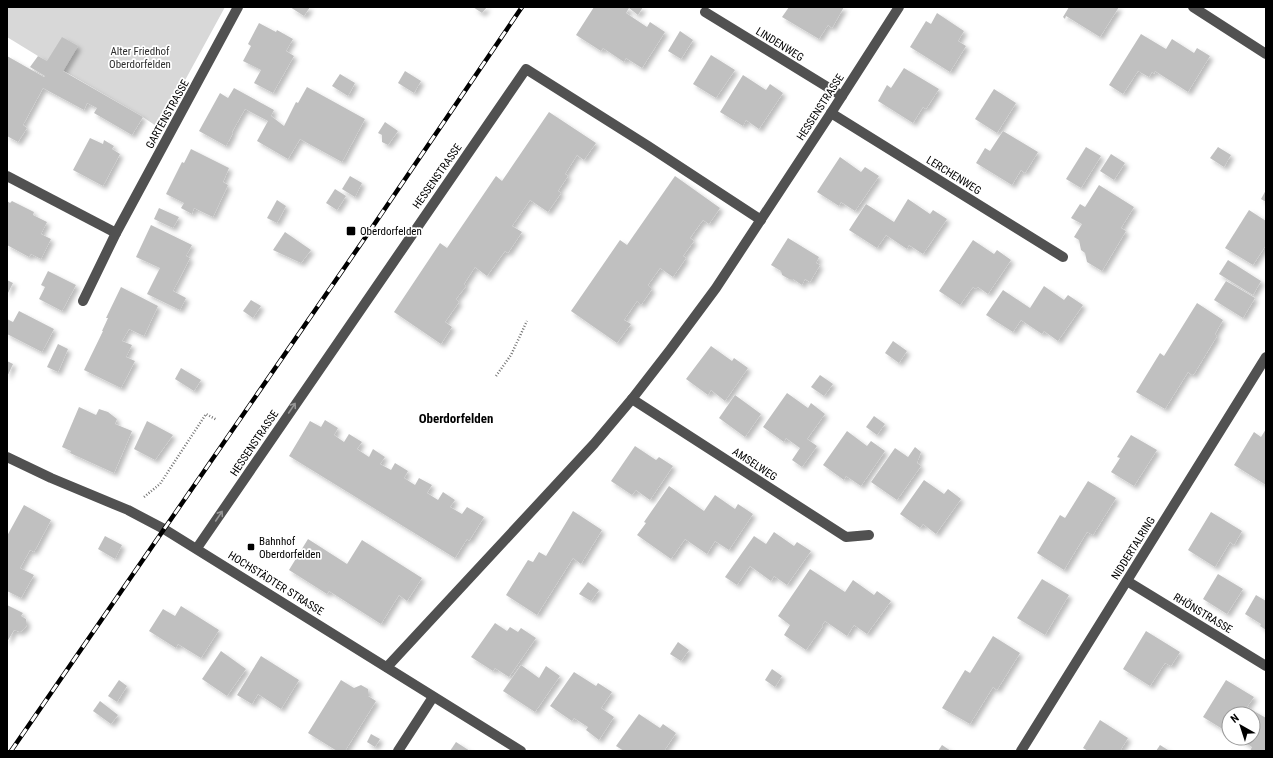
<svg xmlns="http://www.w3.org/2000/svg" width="1273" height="758" font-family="'Roboto Condensed',sans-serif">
<defs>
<filter id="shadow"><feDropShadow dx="3.5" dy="3.5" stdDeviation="2" flood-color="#0004"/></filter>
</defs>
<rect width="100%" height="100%" fill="#fff"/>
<polygon fill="#d8d8d8" points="7,7 225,7 159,128 143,117 38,56 7,37"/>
<g fill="#c0c0c0" filter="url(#shadow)">
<polygon points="290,7 310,7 304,16"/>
<polygon points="473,7 487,7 482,13"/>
<polygon points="594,7 643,7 638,15 629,8 626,13 647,27 650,22 665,32 642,68 626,58 624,62 603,48 601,51 576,35"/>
<polygon points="789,7 844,7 832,28 828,25 819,39 782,17"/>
<polygon points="1069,7 1119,7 1100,37 1066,16 1065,19 1063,17"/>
<polygon points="937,13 964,31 958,41 966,46 950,72 910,47 926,21 931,24"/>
<polygon points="259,23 276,32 277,30 293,39 286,51 294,56 273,93 254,83 261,70 243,61 251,46 248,44"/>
<polygon points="680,31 693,40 681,59 668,51"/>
<polygon points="1141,34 1166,49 1172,39 1194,53 1197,48 1210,56 1188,92 1155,71 1154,74 1152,72 1149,77 1138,71 1123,94 1109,85"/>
<polygon points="62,37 78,46 63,71 143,117 132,135 94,113 97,108 87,103 84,110 43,88 23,125 27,128 18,142 7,136 7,56 44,77 45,76 30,67 38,56 47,61"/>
<polygon points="711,55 735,70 716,98 693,84"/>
<polygon points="904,68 939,89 926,109 923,107 913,123 878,101 887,85 891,88"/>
<polygon points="405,71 421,81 414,93 398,83"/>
<polygon points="340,74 355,83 348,96 332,86"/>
<polygon points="743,75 766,90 770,84 783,93 759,129 746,120 743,126 720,112"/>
<polygon points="307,87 365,119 342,162 300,139 288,159 257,141 268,121 245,109 232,132 233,133 226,146 199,131 220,93 228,98 234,88 274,110 271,116 284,126 296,102 298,103"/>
<polygon points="994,89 1016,103 997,133 975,119"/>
<polygon points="549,112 596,143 584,160 577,155 565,174 568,176 558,191 561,193 548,212 530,200 512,226 522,232 508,253 505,251 487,276 475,267 464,284 466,286 456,299 459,302 445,322 452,327 441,344 394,312 440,243 447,248 496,176 502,181"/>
<polygon points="385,122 398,131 388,145 382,142 382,135 378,133"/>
<polygon points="1003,131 1038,152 1025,173 1021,170 1012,185 976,163 985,148 990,151"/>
<polygon points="90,138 103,144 104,140 114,146 112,149 120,154 103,186 73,170"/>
<polygon points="1086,147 1101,156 1081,188 1066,179"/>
<polygon points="1218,147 1231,155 1224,167 1210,158"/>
<polygon points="191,149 229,168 223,182 228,185 213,217 194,208 192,214 181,208 184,203 166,194 182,162 184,163"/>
<polygon points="1111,154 1125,163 1114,180 1100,171"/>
<polygon points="840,157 861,172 865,167 879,176 855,211 841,202 839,206 817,192"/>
<polygon points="350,176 362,183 355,197 342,189"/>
<polygon points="675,176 720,208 709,224 703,220 690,238 694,241 683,256 686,258 673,277 660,268 648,285 652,289 641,305 637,301 624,320 631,324 617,343 571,311 620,240 627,245"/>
<polygon points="1099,185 1134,207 1121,228 1126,231 1102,271 1087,262 1085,253 1081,250 1079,240 1074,237 1082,224 1071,218 1080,204 1085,207"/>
<polygon points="335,189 346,196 337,210 326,203"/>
<polygon points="1266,190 1266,202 1261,199"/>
<polygon points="908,199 930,214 933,210 947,219 923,254 909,245 907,249 886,235 877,248 849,230 866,204 894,222"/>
<polygon points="277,200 286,206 277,223 267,218"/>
<polygon points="7,201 10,203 12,201 34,212 33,215 47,222 41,234 51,239 41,259 31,254 29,257 7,245"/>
<polygon points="159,208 179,217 173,228 154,219"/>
<polygon points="1249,210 1266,221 1266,245 1253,265 1225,248"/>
<polygon points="151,225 192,245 186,256 190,258 173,291 186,298 180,310 147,294 160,268 136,257"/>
<polygon points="285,232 311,250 301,263 273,250"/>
<polygon points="788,238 819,257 816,263 820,265 810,282 805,279 802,285 793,279 789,279 782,275 781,271 771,265"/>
<polygon points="973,240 994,254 997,250 1011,260 988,294 978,287 976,289 973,287 960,305 939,291"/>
<polygon points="1228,260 1261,281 1253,295 1219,274"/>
<polygon points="48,271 76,285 62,311 39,299 45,287 41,285"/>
<polygon points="7,280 13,283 7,295"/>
<polygon points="1226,281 1255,298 1243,318 1214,300"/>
<polygon points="1044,286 1064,300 1068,295 1083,305 1058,341 1044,331 1042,334 1021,320 1013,332 986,315 1003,290 1030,308"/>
<polygon points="121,287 158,306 144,336 129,329 122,341 132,345 126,357 135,361 121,388 84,370 103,331 102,331 108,318 106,318"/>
<polygon points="251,300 261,306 253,318 243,311"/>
<polygon points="1197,303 1223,320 1215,334 1217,336 1194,374 1192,375 1188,372 1165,409 1136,392 1160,353 1164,356"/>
<polygon points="19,311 54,329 42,352 7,334 7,319 13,322"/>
<polygon points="893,341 907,351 899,363 885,353"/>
<polygon points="58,344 68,349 58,372 47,367"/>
<polygon points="711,346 732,361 734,358 748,368 725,401 711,390 708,395 686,379"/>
<polygon points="7,361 13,364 7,377"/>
<polygon points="181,368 201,380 194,391 175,379"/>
<polygon points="820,375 833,384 824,396 811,387"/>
<polygon points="787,393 808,408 811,403 825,414 807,439 817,446 802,467 792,460 800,448 786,438 784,442 763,427"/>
<polygon points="735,395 761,414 745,437 719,418"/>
<polygon points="79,407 96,415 99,409 108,412 117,419 115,424 132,431 114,473 70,453 71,451 62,447"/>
<polygon points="874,416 885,424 877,435 866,427"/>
<polygon points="325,420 338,428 334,435 344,442 349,434 362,442 357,449 369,457 373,449 385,457 380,464 391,470 395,463 408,471 404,478 415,485 419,478 432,485 427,493 438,500 443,492 455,500 450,507 462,514 467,507 484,517 469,541 467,539 455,558 289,456 310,421 321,427"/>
<polygon points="147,421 173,435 155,460 134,449"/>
<polygon points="1266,429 1266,485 1234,465 1254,432 1261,437"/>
<polygon points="847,431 867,446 871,441 885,451 861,486 846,476 844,480 823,465"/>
<polygon points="1131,435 1157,450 1134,486 1111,472 1120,458 1117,457"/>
<polygon points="635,446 656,460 659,457 673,466 650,500 636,490 632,495 611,481"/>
<polygon points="915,447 921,452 917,463 921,466 897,500 871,482 895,448 908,457"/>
<polygon points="924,480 944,494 948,489 961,499 936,534 923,524 920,528 900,514"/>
<polygon points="1088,481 1116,498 1093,535 1087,532 1064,570 1037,553 1060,515 1065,518"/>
<polygon points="669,486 704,511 715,495 735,509 738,504 753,514 729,550 715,541 707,554 685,539 671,559 637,535 646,523 644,522"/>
<polygon points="24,505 51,520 34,552 30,550 20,568 34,575 21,598 7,591 7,536"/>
<polygon points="573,511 602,530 581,564 573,558 537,615 506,595 528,560 533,562 539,552 546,556"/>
<polygon points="1211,512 1242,531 1234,545 1230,542 1215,567 1188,550"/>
<polygon points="774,532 794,546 797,542 811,551 787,585 774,576 771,581 750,566 737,585 725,577 754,536 766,544"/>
<polygon points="105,536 122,545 115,559 98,549"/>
<polygon points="308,539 347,564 362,540 422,578 407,601 399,595 381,624 329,591 327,594 289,570"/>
<polygon points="810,569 845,592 853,580 874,595 877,591 891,601 867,634 854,625 847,636 825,621 822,625 823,626 806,650 784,635 790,625 778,616"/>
<polygon points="1218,574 1243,589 1227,614 1203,599"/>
<polygon points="1042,579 1069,595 1045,635 1017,618"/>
<polygon points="588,582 599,590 591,601 579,594"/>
<polygon points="1256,595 1266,601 1266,630 1260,626 1261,624 1245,614"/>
<polygon points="7,605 23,613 21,616 26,619 27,625 24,629 20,632 14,630 7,642"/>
<polygon points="181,606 219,630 201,658 178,644 176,648 149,631 163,609 175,616"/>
<polygon points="495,623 507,631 510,627 518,632 521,628 536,638 509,677 495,668 493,671 471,657"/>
<polygon points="1146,631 1180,652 1171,666 1165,663 1150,686 1123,669"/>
<polygon points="993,636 1020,653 997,690 993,687 970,724 942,708 965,670 970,673"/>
<polygon points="678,642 689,650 681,661 670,654"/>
<polygon points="221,651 246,669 227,696 202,679"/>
<polygon points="261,656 299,680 281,709 258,694 252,704 237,695"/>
<polygon points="521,665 539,678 546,666 560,676 535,712 503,691"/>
<polygon points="772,669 782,676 775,687 765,680"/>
<polygon points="574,672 596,686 598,683 612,692 601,708 614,717 599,740 586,730 588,727 574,718 572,721 550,706"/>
<polygon points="119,680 127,686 117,702 108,696"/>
<polygon points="341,680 354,688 361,685 368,689 368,696 376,701 345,751 337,751 308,733"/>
<polygon points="1226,680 1254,697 1247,707 1266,718 1266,751 1250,751 1252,747 1238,738 1253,738 1253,714 1229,714 1229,733 1203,717"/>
<polygon points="100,701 118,715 111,724 93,711"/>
<polygon points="639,714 660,728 663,724 676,733 664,751 624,751 616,746"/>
<polygon points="1100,720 1128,738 1120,751 1088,751 1083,748"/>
<polygon points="371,734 380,739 375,747 367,742"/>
<polygon points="456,742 470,751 450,751"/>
<polygon points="942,745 951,751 938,751"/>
<polygon points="1160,745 1168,750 1168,751 1156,751"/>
</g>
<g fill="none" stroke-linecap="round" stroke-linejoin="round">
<g stroke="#737373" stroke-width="2.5" stroke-dasharray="1 2" stroke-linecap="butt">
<polyline points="496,376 511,355 527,321"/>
<polyline points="144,497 160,484 206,414 217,420"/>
</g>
<g stroke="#515151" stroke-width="10">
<polyline points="1193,7 1266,54"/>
<polyline points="705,12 842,96"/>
<polyline points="831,113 1063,257"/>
<polyline points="7,176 116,233"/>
<polyline points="83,301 116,233 238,7"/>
<polyline points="632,399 846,537 869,535"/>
<polyline points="7,457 51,478 128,510 164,529 521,751"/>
<polyline points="197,548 526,69 648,146 761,220"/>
<polyline points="1127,581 1266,666"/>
<polyline points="387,667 594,444 632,399 670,350 716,288 831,113 899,7"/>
<polyline points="398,751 433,697"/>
<polyline points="1021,751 1266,357"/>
</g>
<defs>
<polyline id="rail" points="11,751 367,235 522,7"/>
</defs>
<use href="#rail" stroke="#000" stroke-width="4.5"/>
<use href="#rail" stroke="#fff" stroke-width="3" stroke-dasharray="9" stroke-linecap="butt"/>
</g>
<defs><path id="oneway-shaft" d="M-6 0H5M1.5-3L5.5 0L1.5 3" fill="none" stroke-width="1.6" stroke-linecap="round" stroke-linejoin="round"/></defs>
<g stroke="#979797">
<use href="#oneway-shaft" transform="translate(292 408) rotate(-56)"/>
<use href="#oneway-shaft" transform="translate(219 516) rotate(-56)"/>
</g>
<g fill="#000" stroke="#fff" stroke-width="1.5">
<rect x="346" y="226" width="10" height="10" rx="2"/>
<rect x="247" y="543" width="8" height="8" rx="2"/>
</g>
<g text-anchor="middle" stroke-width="3.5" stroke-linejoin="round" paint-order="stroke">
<g font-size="11" fill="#000" stroke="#fff">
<text transform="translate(780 44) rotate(32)" y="4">LINDENWEG</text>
<text transform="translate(820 107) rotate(-57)" y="4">HESSENSTRASSE</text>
<text transform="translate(167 114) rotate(-61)" y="4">GARTENSTRASSE</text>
<text transform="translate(954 175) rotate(32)" y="4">LERCHENWEG</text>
<text transform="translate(437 176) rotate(-55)" y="4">HESSENSTRASSE</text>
<text transform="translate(254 443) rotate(-56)" y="4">HESSENSTRASSE</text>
<text transform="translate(755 464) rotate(33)" y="4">AMSELWEG</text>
<text transform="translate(1133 548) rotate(-58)" y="4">NIDDERTALRING</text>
<text transform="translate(276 583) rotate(32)" y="4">HOCHSTÄDTER STRASSE</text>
<text transform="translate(1203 613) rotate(31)" y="4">RHÖNSTRASSE</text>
</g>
<g font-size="11" fill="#2f2f2f" stroke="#fff">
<text x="140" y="55">Alter Friedhof<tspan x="140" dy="13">Oberdorfelden</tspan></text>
</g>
<g font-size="11" fill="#000" stroke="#fff" text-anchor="start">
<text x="360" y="235">Oberdorfelden</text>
<text x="259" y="545">Bahnhof<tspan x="259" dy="13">Oberdorfelden</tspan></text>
</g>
<g font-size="13" font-weight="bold" fill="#000" stroke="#fff">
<text x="456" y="423">Oberdorfelden</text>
</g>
</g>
<rect width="1273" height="758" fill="none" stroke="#000000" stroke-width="16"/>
<g transform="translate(1241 726) rotate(321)"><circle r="19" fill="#ffffff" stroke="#999999"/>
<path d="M0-3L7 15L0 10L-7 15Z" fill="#000000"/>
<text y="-6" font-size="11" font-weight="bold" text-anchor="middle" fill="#000000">N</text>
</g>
</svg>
